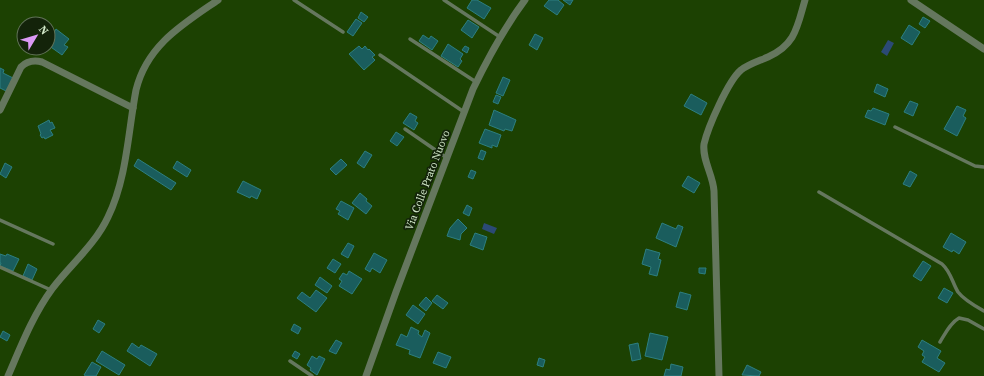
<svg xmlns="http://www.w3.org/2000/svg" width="984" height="376" font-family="'Source Serif 4',serif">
<rect width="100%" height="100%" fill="#1c4102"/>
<g fill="#2b4a75">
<polygon points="888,40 894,43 887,56 881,52"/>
<polygon points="484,223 497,228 494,234 482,229"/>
</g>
<g fill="#1a5d5d" stroke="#2d7f80">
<polygon points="472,0 477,0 491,8 484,19 467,8"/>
<polygon points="549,0 558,0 564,5 557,15 544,6"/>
<polygon points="563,0 573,0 570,5"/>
<polygon points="361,12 368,17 364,22 358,18"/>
<polygon points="923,17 930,21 925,28 919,24"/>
<polygon points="356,19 362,23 353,36 347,32"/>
<polygon points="468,20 479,27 472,38 461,30"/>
<polygon points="909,25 920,32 912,45 901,38"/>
<polygon points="56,29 69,39 64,45 68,47 62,55 48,45 48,33 52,36"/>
<polygon points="535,34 543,38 537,50 529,45"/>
<polygon points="423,35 429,39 431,36 438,41 432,50 419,41"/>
<polygon points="448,44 463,54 460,59 462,61 458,67 441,56"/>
<polygon points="359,46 362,49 365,46 368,50 369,49 375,55 372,57 375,60 364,70 349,54"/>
<polygon points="465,46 469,48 467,53 462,50"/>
<polygon points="0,68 4,70 3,73 13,78 6,91 0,88"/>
<polygon points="503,77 510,80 503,96 496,93"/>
<polygon points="877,84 888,89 885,97 874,92"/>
<polygon points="691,94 707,103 701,115 684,106"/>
<polygon points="496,95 501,97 498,104 493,102"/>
<polygon points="910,101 918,104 913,116 904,112"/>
<polygon points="957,106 966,110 963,116 966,118 957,136 944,129"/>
<polygon points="873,108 889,114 885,125 865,117 868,110 871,111"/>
<polygon points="494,110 516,120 512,131 505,129 504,131 489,125"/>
<polygon points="410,113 417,117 415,121 418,123 414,130 403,123"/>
<polygon points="49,120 50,123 52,122 55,128 50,130 53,135 45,139 44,137 42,138 40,135 41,134 38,126"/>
<polygon points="485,129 501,135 497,147 492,145 492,148 479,143"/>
<polygon points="396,132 404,137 397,146 390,141"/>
<polygon points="481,150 486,152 483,160 478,158"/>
<polygon points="365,151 372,155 364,168 357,163"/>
<polygon points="138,159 176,183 171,190 134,166"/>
<polygon points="341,159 347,165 336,175 330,169"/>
<polygon points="177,161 191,170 187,177 173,168"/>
<polygon points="5,163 12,167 6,178 0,174"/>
<polygon points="471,170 476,172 473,179 468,177"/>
<polygon points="910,171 917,175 910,187 903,184"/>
<polygon points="688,176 700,183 694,193 682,186"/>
<polygon points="243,181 261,190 257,199 251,196 250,198 237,192"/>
<polygon points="360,193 367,199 366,201 372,206 366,214 352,203"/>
<polygon points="341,201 354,208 348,220 338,214 340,211 336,209"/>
<polygon points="467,205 472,208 469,216 463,213"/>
<polygon points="458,219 467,228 461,234 460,240 447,236 450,228"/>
<polygon points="662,223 676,229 678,225 683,227 676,247 656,238"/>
<polygon points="475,233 487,237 483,250 470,245"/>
<polygon points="951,233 966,242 959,254 953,250 952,252 943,247"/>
<polygon points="348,243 354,246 348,258 341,254"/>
<polygon points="646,249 660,253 658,259 661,260 657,276 649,274 651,267 642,264"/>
<polygon points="374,253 387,260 380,273 372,268 370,272 365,269"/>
<polygon points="0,254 6,256 7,254 19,259 13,271 0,266 1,263 0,263"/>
<polygon points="333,259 341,264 335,273 327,268"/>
<polygon points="923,261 931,266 921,281 913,276"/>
<polygon points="28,264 37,269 32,280 23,276"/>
<polygon points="699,268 706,268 705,274 699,273"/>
<polygon points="349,271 362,279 352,294 339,286 342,281 339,279 343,273 347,275"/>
<polygon points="320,277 332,286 327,293 315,285"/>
<polygon points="944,288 953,293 947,303 938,298"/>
<polygon points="316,290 327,298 316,312 297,298 302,292 310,298"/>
<polygon points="680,292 691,295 687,310 676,307"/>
<polygon points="437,295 448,303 443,309 432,301"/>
<polygon points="426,297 432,303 426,311 419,305"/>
<polygon points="413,305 425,314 418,324 406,315"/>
<polygon points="98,320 105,324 99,333 93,329"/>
<polygon points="294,324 301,328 298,334 291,330"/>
<polygon points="411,327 419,331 418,334 422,337 425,330 430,333 420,358 409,354 410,350 396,345 401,334 407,337"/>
<polygon points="3,331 10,335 7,341 0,337"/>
<polygon points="650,333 668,337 662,360 645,356"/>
<polygon points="336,340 342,343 336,354 329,351"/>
<polygon points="922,340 941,351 937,358 945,363 939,372 922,362 925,357 922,355 924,351 918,347"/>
<polygon points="132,343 139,348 141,345 157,354 150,366 127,351"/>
<polygon points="638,343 641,359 632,361 629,345"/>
<polygon points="102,351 125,365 119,375 96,361"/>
<polygon points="295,351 300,354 297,359 292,356"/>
<polygon points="438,352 451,357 446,368 433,363"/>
<polygon points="312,356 317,359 319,356 325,359 317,375 310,370 311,368 307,365"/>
<polygon points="539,358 545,360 543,367 537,365"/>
<polygon points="92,362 101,367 96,376 86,376 84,375"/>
<polygon points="671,364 683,367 681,376 664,376 666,369 670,370"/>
<polygon points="747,365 761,372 759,376 742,375"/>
</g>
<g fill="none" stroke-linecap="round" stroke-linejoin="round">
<g stroke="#65775e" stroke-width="3.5">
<polyline points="294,0 343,32"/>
<polyline points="444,0 500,37"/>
<polyline points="410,39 476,82"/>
<polyline points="380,55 464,112"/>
<polyline points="895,127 975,166 984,167"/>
<polyline points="405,129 447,158"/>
<path d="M819 192 942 264C951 272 952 282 958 292 964 300 975 306 984 311"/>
<polyline points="0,220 53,244"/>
<polyline points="0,267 51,290"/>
<path d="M940 342C945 334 950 323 959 318L968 320 984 329"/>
<polyline points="290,361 312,376"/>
</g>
<g stroke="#65775e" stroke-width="7">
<polyline points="911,0 984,49"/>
<path d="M0 110 21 67C27 61 34 60 42 62L133 108"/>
<path d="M8 376C21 346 33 315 52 289 70 265 95 245 108 217 127 178 128 132 136 90 147 45 183 24 218 0"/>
<path d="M366 376 396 292 473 89C488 58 504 28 525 0"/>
<path d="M719 376 714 191C713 175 702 160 704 144 708 127 728 81 741 70 749 64 759 61 768 57 796 44 797 27 805 0"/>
</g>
</g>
<g text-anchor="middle" stroke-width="3.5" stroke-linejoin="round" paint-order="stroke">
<g font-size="11" fill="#d3e9ca" stroke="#13230a">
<text transform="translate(427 180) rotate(-69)" y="4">Via Colle Prato Nuovo</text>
</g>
</g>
<g transform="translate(36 36) rotate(52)"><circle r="19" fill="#13230a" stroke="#607257"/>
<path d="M0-3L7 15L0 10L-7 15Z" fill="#db99f5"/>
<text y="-6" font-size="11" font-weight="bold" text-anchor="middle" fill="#d3e9ca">N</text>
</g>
</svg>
